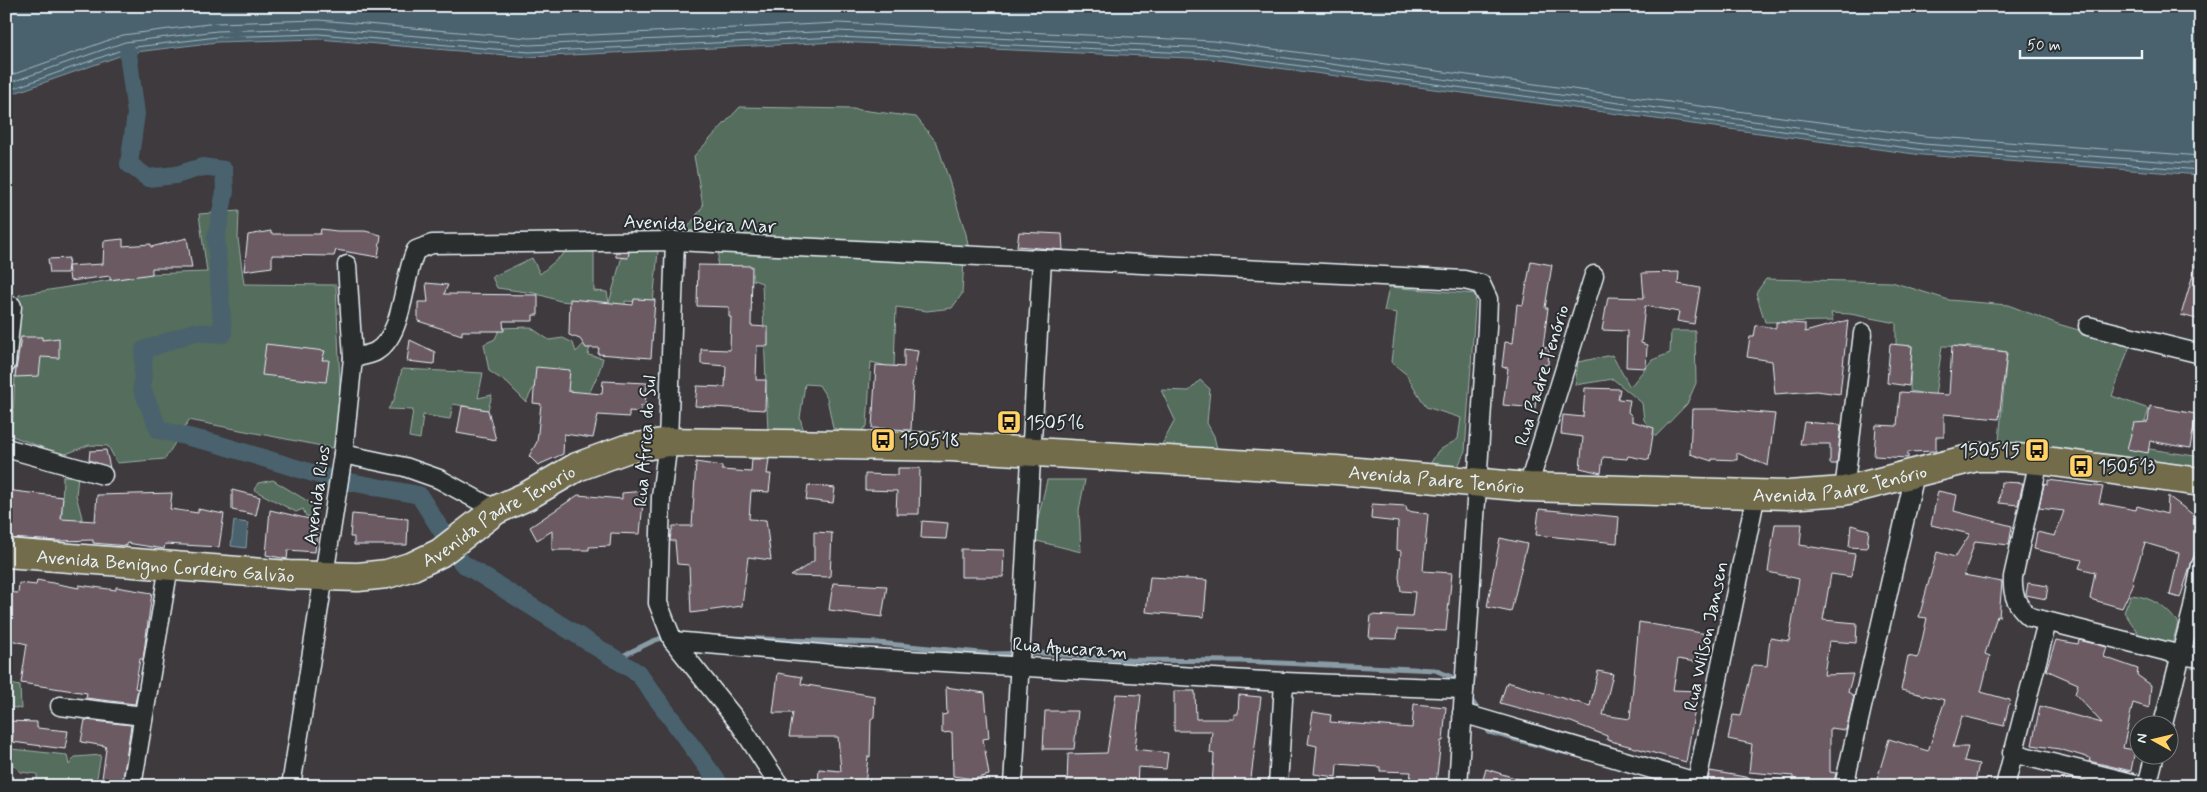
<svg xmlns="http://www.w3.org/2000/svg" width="2207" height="792" font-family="Mynerve,sans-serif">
<rect width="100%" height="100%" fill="#3e3a3e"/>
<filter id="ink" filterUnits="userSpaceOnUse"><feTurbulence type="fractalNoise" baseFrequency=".02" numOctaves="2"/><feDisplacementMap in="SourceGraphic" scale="10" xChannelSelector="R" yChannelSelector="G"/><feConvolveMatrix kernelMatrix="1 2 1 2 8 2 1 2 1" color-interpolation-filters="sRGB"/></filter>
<g filter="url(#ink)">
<g fill="#556d5b" stroke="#9eafaa">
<polygon points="740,107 853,109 916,117 937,143 966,234 970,256 686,230 703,206 694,156"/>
<polygon points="239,211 238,239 244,284 336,285 340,384 337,449 189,420 165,459 117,463 108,446 89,445 63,455 12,436 19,295 147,274 207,272 199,214"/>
<polygon points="624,249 658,251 653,303 625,301 626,317 590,304 560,301 534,293 497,288 492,277 532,258 540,274 568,250 594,252 594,291 607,292 609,303"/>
<polygon points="719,251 964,260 962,294 952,308 927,311 896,307 894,368 871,362 867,426 857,434 833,428 827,398 819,385 805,384 800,418 804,432 768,433 762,283 717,267"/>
<polygon points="1766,279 1892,282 1949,300 2008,305 2058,324 2130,345 2112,396 2149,409 2137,447 2201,457 2201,471 2046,456 1999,441 2007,352 1976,347 1942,346 1935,396 1910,391 1912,346 1896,345 1896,323 1850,314 1831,313 1833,321 1765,322 1756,293"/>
<polygon points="1389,287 1476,294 1465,451 1456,471 1426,471 1438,451 1458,439 1461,418 1426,407 1406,374 1391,362 1397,313 1384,311"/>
<path d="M530 327 549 340 563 338 573 343 576 352 593 334 588 355 603 358C600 373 593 383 588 397L563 394 537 381 526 402 507 383 489 371 484 344 495 339 500 328Z"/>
<polygon points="1671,331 1695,331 1696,383 1687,404 1656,436 1644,420 1642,403 1613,379 1575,385 1578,362 1612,355 1630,387 1652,360 1670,353"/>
<polygon points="402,369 483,373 478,398 492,395 488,410 453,404 450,419 423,415 420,439 409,437 413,410 388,409 394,400"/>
<polygon points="1200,380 1210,389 1207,423 1214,436 1217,449 1207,455 1159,450 1175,420 1161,390 1189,391"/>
<polygon points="63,476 78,476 76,495 82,518 79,541 61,539"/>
<polygon points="273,480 314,505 316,517 306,516 303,509 296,512 254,490 258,483"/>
<polygon points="1047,480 1085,480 1079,510 1081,552 1033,540"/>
<path d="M2131 595C2152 597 2166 607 2178 623L2172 644 2142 639 2124 612Z"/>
<polygon points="6,683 20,686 21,709 6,706"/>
<polygon points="12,749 67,755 69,765 75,757 101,755 96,783 68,779 68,786 37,786 37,774 21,772 9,761"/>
</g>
<g fill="#49626d" stroke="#899ba5">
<polygon points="6,6 2201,6 2201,175 1922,155 1211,59 837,42 529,57 319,39 217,42 128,53 6,96"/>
<polygon points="234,521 248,523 246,548 231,546"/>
</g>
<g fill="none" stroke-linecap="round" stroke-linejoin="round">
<g stroke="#a8b8c0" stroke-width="1">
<polyline points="6,77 123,35 216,23 319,20 529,38 838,23 1213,41 1924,136 2201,156"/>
<polyline points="6,84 125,42 217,31 319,28 529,45 838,31 1212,48 1923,144 2201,164"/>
<polyline points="6,91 127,48 217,37 319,34 529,52 837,37 1212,54 1923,150 2201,170"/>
</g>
<g stroke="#899ba5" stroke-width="5">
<polyline points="731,638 878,643 991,654 1039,653 1129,660 1239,661 1435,670 1454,678 1459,684"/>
<polyline points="616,659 653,641 668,636"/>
<polyline points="1469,697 1480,713"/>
<polyline points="1485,725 1489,732 1567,753"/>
</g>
<polyline stroke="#49626d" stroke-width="18" points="128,53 136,114 129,164 148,178 176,175 202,167 224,170 225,191 216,239 223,334 194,332 144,350 142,389 159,430 214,443 329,478 419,495 462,563 638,673 721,786"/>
</g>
<g fill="#6c5a63" stroke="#e8f1f8">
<polygon points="321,229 337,231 365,231 381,235 378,257 336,250 334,256 272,255 272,267 244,271 248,235 271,231 271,234 320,234"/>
<polygon points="1019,232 1062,234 1063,250 1017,246"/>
<polygon points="187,238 192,268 152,268 152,274 110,280 110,276 70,281 68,266 103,264 104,241 123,239 123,246 151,244 151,247"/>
<polygon points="616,252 629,252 628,258 616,257"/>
<polygon points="69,258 67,273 50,273 48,259"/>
<polygon points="1531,261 1552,265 1545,308 1548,308 1543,347 1549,348 1548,365 1540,364 1535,408 1503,405 1508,368 1502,367 1505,342 1513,343 1517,304 1523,305"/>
<polygon points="2197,261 2201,262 2201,320 2181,315"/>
<polygon points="698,265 752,266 751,326 768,327 768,346 757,346 756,380 766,380 765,410 695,406 697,386 725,387 726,366 701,364 701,349 730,350 731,317 729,317 729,307 697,306"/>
<polygon points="1679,272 1678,284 1700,288 1694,324 1677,321 1679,312 1645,306 1641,343 1647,345 1646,368 1626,367 1627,331 1602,330 1608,297 1644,298 1642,273"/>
<polygon points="426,283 448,285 444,294 538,295 538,315 533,315 533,321 503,321 504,331 462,331 462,335 418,321 418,302 428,302"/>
<polygon points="570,299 633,305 634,299 655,300 651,358 598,354 599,348 586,348 580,339 569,335"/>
<polygon points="1848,320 1840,394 1816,391 1775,394 1772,361 1747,357 1750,337 1754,337 1756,325 1776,328 1776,322 1805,324 1805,332"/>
<polygon points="21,337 42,337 42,340 59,338 59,358 41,357 39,376 15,377"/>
<polygon points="410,340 435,352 434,364 407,361"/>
<polygon points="266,344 325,351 322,360 329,360 326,382 262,375"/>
<polygon points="1890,344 1912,346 1909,386 1887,383"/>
<polygon points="1952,346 2007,352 1999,419 1944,414 1944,437 1936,437 1936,451 1908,452 1908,458 1874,456 1876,425 1897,426 1900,392 1949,395"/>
<polygon points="904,349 918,351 912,386 913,387 911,430 872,428 876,365 904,367"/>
<polygon points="536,367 570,370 568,391 602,394 603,381 647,383 645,406 641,406 641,412 629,411 629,417 598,415 593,438 564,434 563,454 538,465 529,456 537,442 541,404 533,403"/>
<polygon points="1585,388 1620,389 1618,399 1630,400 1628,412 1632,416 1632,421 1654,428 1649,460 1628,456 1627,459 1603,457 1601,473 1580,468 1583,437 1561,434 1563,415 1583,417"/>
<polygon points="462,406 488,410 496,440 457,433"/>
<polygon points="2150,406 2196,414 2190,448 2150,441 2148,453 2127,449 2134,423 2148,422"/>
<polygon points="1692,409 1719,409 1775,414 1768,466 1737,453 1737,460 1712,459 1712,461 1690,454"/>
<polygon points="1804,422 1841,425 1837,464 1830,464 1830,444 1800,444"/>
<polygon points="106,450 110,468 89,460 90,451"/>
<polygon points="752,459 769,459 767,474 771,474 769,492 751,491 749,519 766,520 771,560 748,557 742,606 691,613 689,565 677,564 675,541 670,541 670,538 673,526 692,526 696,462 722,466 722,470 751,472"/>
<polygon points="898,468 920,468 919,514 896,514 897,491 865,490 865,474 898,475"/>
<polygon points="2048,480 2103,487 2099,503 2136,510 2137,506 2167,514 2168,496 2195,516 2199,524 2200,537 2180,598 2170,595 2179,553 2145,543 2132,582 2134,583 2122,608 2090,599 2095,572 2079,568 2082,560 2034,549 2037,532 2055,536 2064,511 2039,508 2044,484 2048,485"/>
<polygon points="2001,482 2023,483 2018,505 1999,503"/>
<polygon points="808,485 835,488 833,503 806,500"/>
<polygon points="6,490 63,497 61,519 95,521 97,495 172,493 170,509 198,513 198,509 224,514 219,547 165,544 164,549 127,543 127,546 93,543 93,540 59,541 6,538"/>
<polygon points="232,490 260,497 256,515 232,510"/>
<polygon points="644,491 640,534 611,533 610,546 589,547 589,550 552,550 552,531 537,540 530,527 578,495 622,499 622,493"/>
<polygon points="1938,491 1957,495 1954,511 2012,526 2009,545 1975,541 1964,575 2002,582 1999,617 1997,616 1985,654 1990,656 1981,692 2010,700 2004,726 1962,716 1953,747 1968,747 1964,761 1979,764 1974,786 1875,786 1889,739 1928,751 1945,700 1901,690 1908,656 1918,658 1927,618 1919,617 1937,552 1955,557 1970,534 1931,525"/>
<polygon points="1372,504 1406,506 1407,511 1428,514 1423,571 1452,573 1446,631 1398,629 1397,639 1369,638 1371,615 1412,617 1415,592 1401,591 1399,577 1401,551 1397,550 1398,522 1371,519"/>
<polygon points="1539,509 1619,517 1617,543 1536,535"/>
<polygon points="270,510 318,521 315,552 288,550 287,559 266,555"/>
<polygon points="352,514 408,519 407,545 354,545 354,537 350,537"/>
<polygon points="922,521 948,523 946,539 921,538"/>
<polygon points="1775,524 1802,524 1800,545 1855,554 1851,577 1831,574 1823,620 1857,623 1856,643 1829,641 1824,675 1853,674 1848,692 1854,696 1846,730 1830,728 1830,772 1836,773 1833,786 1793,786 1793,776 1749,772 1752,744 1728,739 1733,715 1741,716 1753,665 1767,666 1770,638 1789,641 1799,579 1768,572"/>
<polygon points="1851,525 1869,530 1867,548 1849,547"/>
<polygon points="814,532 832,533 830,577 791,576 814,561"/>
<polygon points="1500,538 1527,544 1511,612 1487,607"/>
<polygon points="961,549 1004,550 1003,577 961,577"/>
<polygon points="1150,577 1207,580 1204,617 1146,612"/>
<polygon points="37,580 79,588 79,585 116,590 116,587 152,593 143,659 140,659 135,688 138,689 135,704 86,698 87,693 21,683 27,644 6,639 6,592 18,593 19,583 36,585"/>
<polygon points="833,583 887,586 882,617 829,610"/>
<polygon points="2028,583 2048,586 2046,599 2026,595"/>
<polygon points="1639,622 1707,634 1701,663 1678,659 1673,690 1698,691 1686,762 1607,740 1607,736 1571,722 1500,703 1507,682 1590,706 1598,671 1613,674 1603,715 1630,719"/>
<polygon points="2056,640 2078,644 2079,640 2107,647 2104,657 2138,669 2137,675 2151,685 2149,708 2133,703 2123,748 2135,750 2131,771 2089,761 2090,758 2059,749 2032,745 2040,706 2102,723 2075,694 2078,684 2046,670"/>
<polygon points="778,673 802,677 801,684 875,696 874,717 871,719 870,757 868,756 865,786 818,786 819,769 841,771 838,737 789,737 793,713 773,713"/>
<polygon points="946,687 985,693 989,738 983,739 989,775 974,779 953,776 952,732 942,733 942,715 947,714"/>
<polygon points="1174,691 1195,691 1196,719 1234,719 1234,714 1238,714 1239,695 1261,697 1250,786 1212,786 1214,754 1210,753 1212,731 1174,731"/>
<polygon points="1116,694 1141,695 1135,749 1168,753 1166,769 1138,767 1137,786 1067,784 1068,754 1107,753"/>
<polygon points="1414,704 1446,707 1443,741 1441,741 1436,783 1410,780 1411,772 1380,771 1380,767 1337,764 1336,777 1314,774 1317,746 1308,744 1313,712 1331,715 1330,722 1412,728"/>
<polygon points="1045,711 1078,711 1074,749 1043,749"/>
<polygon points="85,720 131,725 122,786 101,786 106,749 105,746 81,742"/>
<polygon points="6,721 37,722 37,728 68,731 65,749 12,742 13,734 6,733"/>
<polygon points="1486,769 1531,783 1531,786 1481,786"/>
<polygon points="1710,771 1757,779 1757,786 1710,786 1707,785"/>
</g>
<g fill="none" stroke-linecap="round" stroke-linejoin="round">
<defs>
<g id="minor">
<polyline points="675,241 668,442 661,497 658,603 673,641 741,726 780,786"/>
<polyline points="2088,326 2201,354"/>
<path d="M353 358C360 356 369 355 375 352 405 335 402 278 416 250L432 244 675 241 1464 280 1481 284 1488 299 1487 327 1458 786"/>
<polyline points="6,364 12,306"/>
<polyline points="6,448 103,475"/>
<polyline points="343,454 405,467 439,479 496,510"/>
<path d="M2039 460 2013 577C2012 595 2016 605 2030 617L2181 655 2201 658"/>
<polyline points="1528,487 1594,275"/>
<polyline points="1844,491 1863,333"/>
<polyline points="673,641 857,657 1284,682 1464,689"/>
<polyline points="60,706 143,716"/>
<polyline points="1462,713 1696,782"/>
<polyline points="2163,724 2192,612 2201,565"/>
<polyline points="2012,753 2144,786"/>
<polyline points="132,786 169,566"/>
<polyline points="291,786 343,454 353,358 347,265"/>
<polyline points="1013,786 1042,259"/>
<polyline points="1278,786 1284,682"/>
<polyline points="1696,786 1756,494"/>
<polyline points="1844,786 1915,474"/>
<polyline points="2005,786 2047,622"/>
<polyline points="2147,786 2155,754"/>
</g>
<g id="primary">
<path id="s1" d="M6 553 289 575 358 577 387 574 413 566 440 553 496 510 527 496 577 467 626 449 668 442 951 447 1336 470 1528 487 1788 495 1844 491 1977 457H2005L2039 460 2201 482"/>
</g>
</defs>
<use href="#minor" stroke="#e8f1f8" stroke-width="21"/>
<use href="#primary" stroke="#e8f1f8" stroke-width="31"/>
<use href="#minor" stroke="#2a2d2e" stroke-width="18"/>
<use href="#primary" stroke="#736c4b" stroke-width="28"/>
</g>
</g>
<defs>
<symbol id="bus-square" viewBox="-11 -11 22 22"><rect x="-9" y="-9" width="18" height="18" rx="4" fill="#ffd166" stroke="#2a2d2e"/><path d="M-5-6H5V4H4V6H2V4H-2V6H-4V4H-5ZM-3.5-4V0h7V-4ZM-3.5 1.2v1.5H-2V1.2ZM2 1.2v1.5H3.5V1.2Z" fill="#111"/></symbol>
</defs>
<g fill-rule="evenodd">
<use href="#bus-square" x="995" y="408" width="28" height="28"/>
<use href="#bus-square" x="869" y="426" width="28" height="28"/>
<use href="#bus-square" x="2023" y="436" width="28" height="28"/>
<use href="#bus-square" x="2067" y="452" width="28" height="28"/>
</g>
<g text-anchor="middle" stroke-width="4" stroke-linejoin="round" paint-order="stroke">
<g font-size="19" fill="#e8f1f8" stroke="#2a2d2e">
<text transform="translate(700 223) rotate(2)" y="7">Avenida Beira Mar</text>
<text transform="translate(1541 375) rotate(-73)" y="7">Rua Padre Tenório</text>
<text transform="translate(644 441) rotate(-86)" y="7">Rua Africa do Sul</text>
<text dy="7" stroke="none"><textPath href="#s1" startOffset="1466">Avenida Padre Tenório</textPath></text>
<text dy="7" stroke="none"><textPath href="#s1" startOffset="1871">Avenida Padre Tenório</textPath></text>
<text transform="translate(316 495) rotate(-82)" y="7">Avenida Rios</text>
<text dy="7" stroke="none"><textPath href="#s1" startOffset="509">Avenida Padre Tenorio</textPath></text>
<text dy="7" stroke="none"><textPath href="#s1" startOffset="160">Avenida Benigno Cordeiro Galvão</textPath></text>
<text transform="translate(1705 636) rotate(-78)" y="7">Rua Wilson Jansen</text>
<text transform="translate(1070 647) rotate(4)" y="7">Rua Apucaram</text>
</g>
<g font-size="19" fill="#e8f1f8" stroke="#2a2d2e" text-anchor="start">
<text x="1026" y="429">150516</text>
<text x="900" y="447">150518</text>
<text x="2020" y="457" text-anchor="end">150515</text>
<text x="2098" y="473">150513</text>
</g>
</g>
<rect width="2207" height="792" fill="none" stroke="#2a2d2e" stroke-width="25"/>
<rect x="12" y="12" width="2182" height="767" fill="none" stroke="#e8f1f8" stroke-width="2" filter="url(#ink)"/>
<g transform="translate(2154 740) rotate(278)"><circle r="24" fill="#2a2d2e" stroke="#767b7f"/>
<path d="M0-4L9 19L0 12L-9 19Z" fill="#ffd166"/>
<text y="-8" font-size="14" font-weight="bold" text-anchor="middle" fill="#e8f1f8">N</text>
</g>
<path d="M2020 50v8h122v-8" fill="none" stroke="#e8f1f8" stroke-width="2.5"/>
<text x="2027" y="50" font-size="15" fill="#e8f1f8" stroke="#2a2d2e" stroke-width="4" paint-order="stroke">50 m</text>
</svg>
